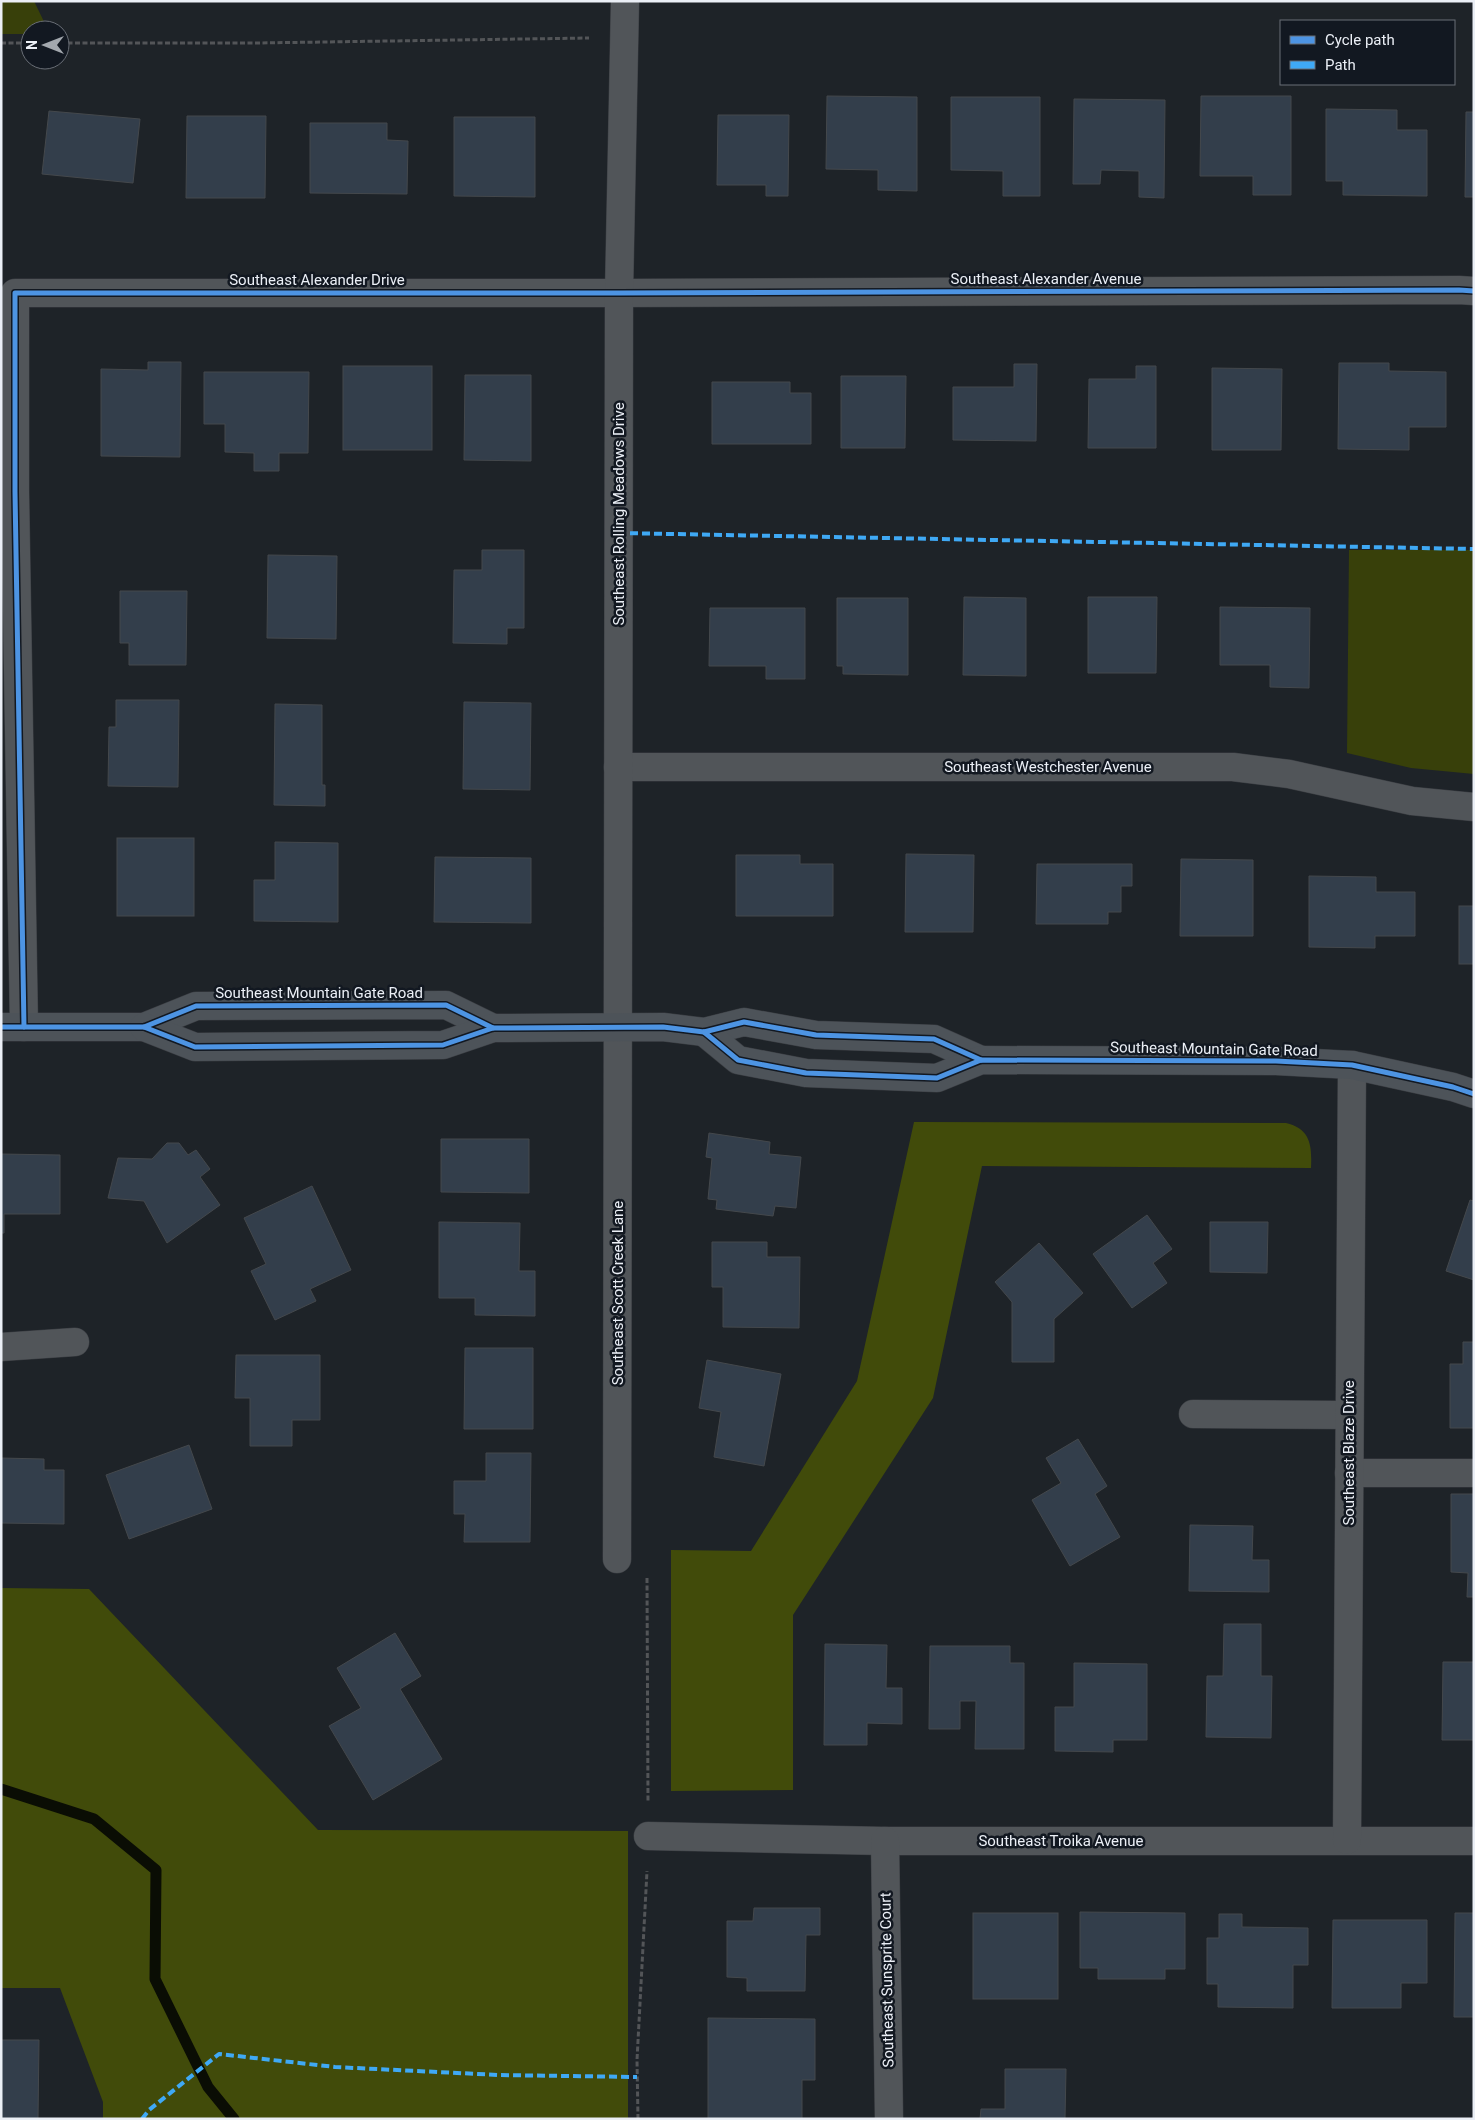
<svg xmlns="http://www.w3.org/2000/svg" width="1475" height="2120" font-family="Roboto,sans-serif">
<rect width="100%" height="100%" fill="#1e2328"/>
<g fill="#38400a">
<polygon points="1,1 34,1 48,30 30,30 30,34 1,34"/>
<polygon points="1349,550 1474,550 1474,774 1411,768 1347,753"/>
</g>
<g fill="#414b0a">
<path d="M914 1122 1286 1123C1311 1129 1312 1146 1311 1168L982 1166 933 1398 793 1615V1790L671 1791V1550L751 1551 857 1381Z"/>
<polygon points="1,1588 89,1589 318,1830 628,1831 628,2119 103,2119 103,2102 60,1988 1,1988"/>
</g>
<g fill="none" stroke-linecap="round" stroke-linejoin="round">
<polyline stroke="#0a0d04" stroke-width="11" points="1,1789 94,1819 156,1870 155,1979 208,2087 234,2119"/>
</g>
<g fill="#333e4b" stroke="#44484c">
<polygon points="827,96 917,97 917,191 878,190 878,170 826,169"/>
<polygon points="1201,96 1291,96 1291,195 1253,195 1253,176 1200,176"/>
<polygon points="951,97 1040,97 1040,196 1003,196 1003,171 951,170"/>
<polygon points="1074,99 1165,100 1164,198 1139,197 1139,171 1101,170 1100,184 1073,184"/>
<polygon points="1326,109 1397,110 1397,130 1427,130 1427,196 1343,195 1343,181 1326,181"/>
<polygon points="49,111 140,119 133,183 42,174"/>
<polygon points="1466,112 1474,112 1474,197 1465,197"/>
<polygon points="718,115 789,115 788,196 766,196 766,185 717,185"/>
<polygon points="187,116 266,116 265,198 186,198"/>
<polygon points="454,117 535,117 535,197 454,196"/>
<polygon points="310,123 387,123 387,140 408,141 407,194 310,193"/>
<polygon points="148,362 181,362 180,457 101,456 101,369 148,370"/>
<polygon points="1339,363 1389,363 1389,371 1446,372 1446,427 1409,427 1409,450 1338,449"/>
<polygon points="1014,364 1037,364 1036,441 953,440 953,387 1014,387"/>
<rect x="343" y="366" width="89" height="84"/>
<polygon points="1136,366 1156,366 1156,448 1088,448 1089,379 1136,379"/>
<polygon points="1212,368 1282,369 1281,450 1212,450"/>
<polygon points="204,372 309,372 308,453 279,453 279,471 254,471 254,453 225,452 225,424 204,424"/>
<polygon points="465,375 531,375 531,461 464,460"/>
<polygon points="841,376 906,376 905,448 841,448"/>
<polygon points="712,382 790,382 790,393 811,393 811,444 712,444"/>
<polygon points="482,550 524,550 524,628 507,628 507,644 453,643 454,570 482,570"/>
<polygon points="268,555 337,556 336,639 267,638"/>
<polygon points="120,591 187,591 186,665 129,665 129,643 120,643"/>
<polygon points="964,597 1026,598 1026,676 963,675"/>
<polygon points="1088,597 1157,597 1156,673 1088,673"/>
<polygon points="837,598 908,598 908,675 843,674 843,666 837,666"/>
<polygon points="1220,607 1310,608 1309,688 1270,687 1270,665 1220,665"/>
<polygon points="710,608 805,608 805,679 766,679 766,666 709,666"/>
<polygon points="116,700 179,700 178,787 108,786 109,727 116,727"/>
<polygon points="464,702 531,703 530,790 463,789"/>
<polygon points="275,704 322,705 322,785 325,785 325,806 274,805"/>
<rect x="117" y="838" width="77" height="78"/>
<polygon points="275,842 338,843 338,922 254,921 254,880 275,880"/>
<polygon points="906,854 974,855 973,932 905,932"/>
<polygon points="736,855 800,855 800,864 833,864 833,916 736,916"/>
<polygon points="435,857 531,858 531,923 434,922"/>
<polygon points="1181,859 1253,860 1253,936 1180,936"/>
<polygon points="1037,864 1132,864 1132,886 1121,886 1121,912 1108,912 1108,924 1036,924"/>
<polygon points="1309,876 1376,877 1376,892 1415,892 1415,936 1375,936 1375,948 1309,947"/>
<rect x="1459" y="906" width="15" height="58"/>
<polygon points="709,1133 770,1142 769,1154 801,1157 796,1208 775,1206 773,1216 716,1209 717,1200 708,1199 712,1158 706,1157"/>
<polygon points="441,1139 529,1139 529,1193 441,1192"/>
<polygon points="167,1143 179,1143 188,1155 196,1150 210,1169 200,1177 220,1205 167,1243 144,1201 108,1198 118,1158 152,1159"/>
<polygon points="1,1154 60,1155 60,1214 4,1214 4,1233 1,1233"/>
<polygon points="312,1186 351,1270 310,1289 316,1301 275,1320 251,1271 266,1264 244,1218"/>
<polygon points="1470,1200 1474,1201 1474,1280 1446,1271"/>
<polygon points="1147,1215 1172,1249 1153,1263 1167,1283 1132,1308 1093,1254"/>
<polygon points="439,1222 520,1223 519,1271 535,1271 535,1316 475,1315 475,1298 439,1298"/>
<polygon points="1210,1222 1268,1222 1267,1273 1210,1272"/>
<polygon points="712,1242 767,1242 767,1257 800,1257 799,1328 723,1327 723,1287 712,1287"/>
<polygon points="1039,1243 1083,1293 1054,1319 1054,1362 1012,1362 1012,1302 995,1282"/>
<polygon points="1463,1342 1474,1342 1474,1428 1450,1428 1450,1364 1463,1364"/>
<polygon points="465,1348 533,1348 533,1429 464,1429"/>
<polygon points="236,1355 320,1355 320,1420 292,1420 292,1446 250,1446 250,1398 235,1398"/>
<polygon points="707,1360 781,1374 764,1466 714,1457 721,1412 699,1408"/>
<polygon points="1078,1439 1107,1486 1095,1494 1120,1537 1070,1566 1032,1500 1061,1483 1046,1458"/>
<polygon points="189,1445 212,1509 129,1539 106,1475"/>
<polygon points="486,1453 531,1453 530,1542 464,1542 465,1514 454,1514 454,1481 486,1481"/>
<polygon points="1,1458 44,1459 44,1470 64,1470 64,1524 1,1523"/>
<polygon points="1451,1494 1474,1494 1474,1597 1467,1597 1468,1573 1451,1572"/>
<polygon points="1190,1525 1253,1526 1252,1560 1269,1560 1269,1592 1189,1591"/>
<polygon points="1224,1624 1261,1624 1261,1676 1272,1676 1271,1738 1206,1737 1207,1676 1223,1676"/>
<polygon points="395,1633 421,1676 400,1689 442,1759 373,1800 329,1726 361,1708 337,1668"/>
<polygon points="825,1644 887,1645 886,1688 902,1688 902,1724 867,1723 867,1745 824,1745"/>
<polygon points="930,1646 1010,1646 1010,1663 1024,1663 1024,1749 975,1749 976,1701 960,1701 960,1729 929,1729"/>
<polygon points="1443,1662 1474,1662 1474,1740 1442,1740"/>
<polygon points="1074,1663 1147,1664 1147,1740 1113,1740 1113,1752 1055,1751 1055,1707 1074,1707"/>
<polygon points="754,1908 820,1908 820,1935 806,1935 805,1991 747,1991 747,1978 727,1977 727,1921 753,1921"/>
<polygon points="1080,1912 1185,1913 1185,1969 1165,1969 1165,1979 1098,1979 1098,1968 1080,1968"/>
<rect x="973" y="1913" width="85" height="86"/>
<polygon points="1455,1913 1474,1913 1474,2017 1454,2017"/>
<polygon points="1219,1914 1242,1914 1242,1927 1308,1928 1308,1965 1293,1965 1293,2008 1218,2007 1218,1984 1207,1984 1207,1938 1219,1938"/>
<polygon points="1333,1920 1427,1920 1427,1983 1401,1983 1401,2008 1332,2008"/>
<polygon points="708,2018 815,2019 815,2080 802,2080 802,2119 708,2119"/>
<polygon points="1,2040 39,2040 38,2119 1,2119"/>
<polygon points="1005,2069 1066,2069 1065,2119 980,2119 981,2109 1005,2109"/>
</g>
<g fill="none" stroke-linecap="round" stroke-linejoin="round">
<defs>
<g id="street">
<polyline points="618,767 1233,767 1289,774 1412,801 1474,807"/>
<polyline points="24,1027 15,492 15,293 619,293 1459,290 1474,291"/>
<polyline points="1,1347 75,1342"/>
<polyline points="1193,1414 1349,1415"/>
<polyline points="1349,1473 1474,1473"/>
<polyline points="617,1559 619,293 625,1"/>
<polyline points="648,1836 885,1841 1474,1841"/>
<polyline points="1347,1840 1352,1065"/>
<polyline points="885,1841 889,2119"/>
</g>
<g id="secondary">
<polyline points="1,1027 144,1027 196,1006 446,1005 493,1028"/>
<polyline points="144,1027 195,1047 443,1045 493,1028 663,1027 704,1032 744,1022 816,1035 934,1039 981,1060"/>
<polyline points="704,1032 738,1060 806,1073 937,1078 981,1060 1276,1061 1352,1065 1453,1087 1474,1094"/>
</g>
</defs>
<use href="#street" stroke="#3a3d42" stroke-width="29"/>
<use href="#secondary" stroke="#3a3d42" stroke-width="29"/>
<g stroke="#535558" stroke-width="3" stroke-dasharray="5 2.5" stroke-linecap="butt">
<polyline points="1,43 30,43"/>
<polyline points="60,43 257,43 589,38"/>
<polyline points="647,1578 648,1802"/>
<polyline points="638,2119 637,2060 647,1871"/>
</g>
<use href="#street" stroke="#515559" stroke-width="28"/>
<use href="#secondary" stroke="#4d5359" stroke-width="28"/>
<g stroke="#3fa9f5" stroke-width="4" stroke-dasharray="8 4" stroke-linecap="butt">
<polyline points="618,533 1474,549"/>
<polyline points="142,2119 149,2110 219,2054 335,2067 499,2075 637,2077"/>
</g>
<defs>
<g id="cycleway">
<polyline points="1,1027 144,1027 196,1006 446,1005 493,1028"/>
<polyline points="24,1027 15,492 15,293 619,293 1459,290 1474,291"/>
<polyline points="144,1027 195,1047 443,1045 493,1028 663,1027 704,1032 744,1022 816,1035 934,1039 981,1060"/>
<polyline points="704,1032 738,1060 806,1073 937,1078 981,1060 1276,1061 1352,1065 1453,1087 1474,1094"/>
</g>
</defs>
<use href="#cycleway" stroke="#121821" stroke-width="8"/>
<use href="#cycleway" stroke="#4d94e3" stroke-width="5"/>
</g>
<g text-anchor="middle" stroke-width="5" stroke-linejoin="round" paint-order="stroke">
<g font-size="15" fill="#ebeff6" stroke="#121821">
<text x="1046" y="284">Southeast Alexander Avenue</text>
<text x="317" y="285">Southeast Alexander Drive</text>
<text transform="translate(619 514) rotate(-90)" y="5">Southeast Rolling Meadows Drive</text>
<text x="1048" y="772">Southeast Westchester Avenue</text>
<text x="319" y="998">Southeast Mountain Gate Road</text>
<text transform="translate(1214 1049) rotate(1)" y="5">Southeast Mountain Gate Road</text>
<text transform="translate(618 1293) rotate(-90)" y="5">Southeast Scott Creek Lane</text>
<text transform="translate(1349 1453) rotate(-90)" y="5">Southeast Blaze Drive</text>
<text x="1061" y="1846">Southeast Troika Avenue</text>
<text transform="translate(887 1980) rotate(-91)" y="5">Southeast Sunsprite Court</text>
</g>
</g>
<rect width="1475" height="2120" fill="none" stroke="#ebeff6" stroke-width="5"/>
<rect x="1280" y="20" width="175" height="65" fill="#121821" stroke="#696e76"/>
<rect x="1290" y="36" width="25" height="8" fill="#4d94e3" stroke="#696e76"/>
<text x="1325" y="45" font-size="15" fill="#ebeff6">Cycle path</text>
<rect x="1290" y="61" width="25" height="8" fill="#3fa9f5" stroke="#696e76"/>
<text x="1325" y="70" font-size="15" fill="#ebeff6">Path</text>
<g transform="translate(45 45) rotate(270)"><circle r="24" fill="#121821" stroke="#696e76"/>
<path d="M0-4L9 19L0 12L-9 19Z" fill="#a3a8ae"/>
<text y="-8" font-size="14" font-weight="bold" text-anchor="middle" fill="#ebeff6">N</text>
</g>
</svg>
